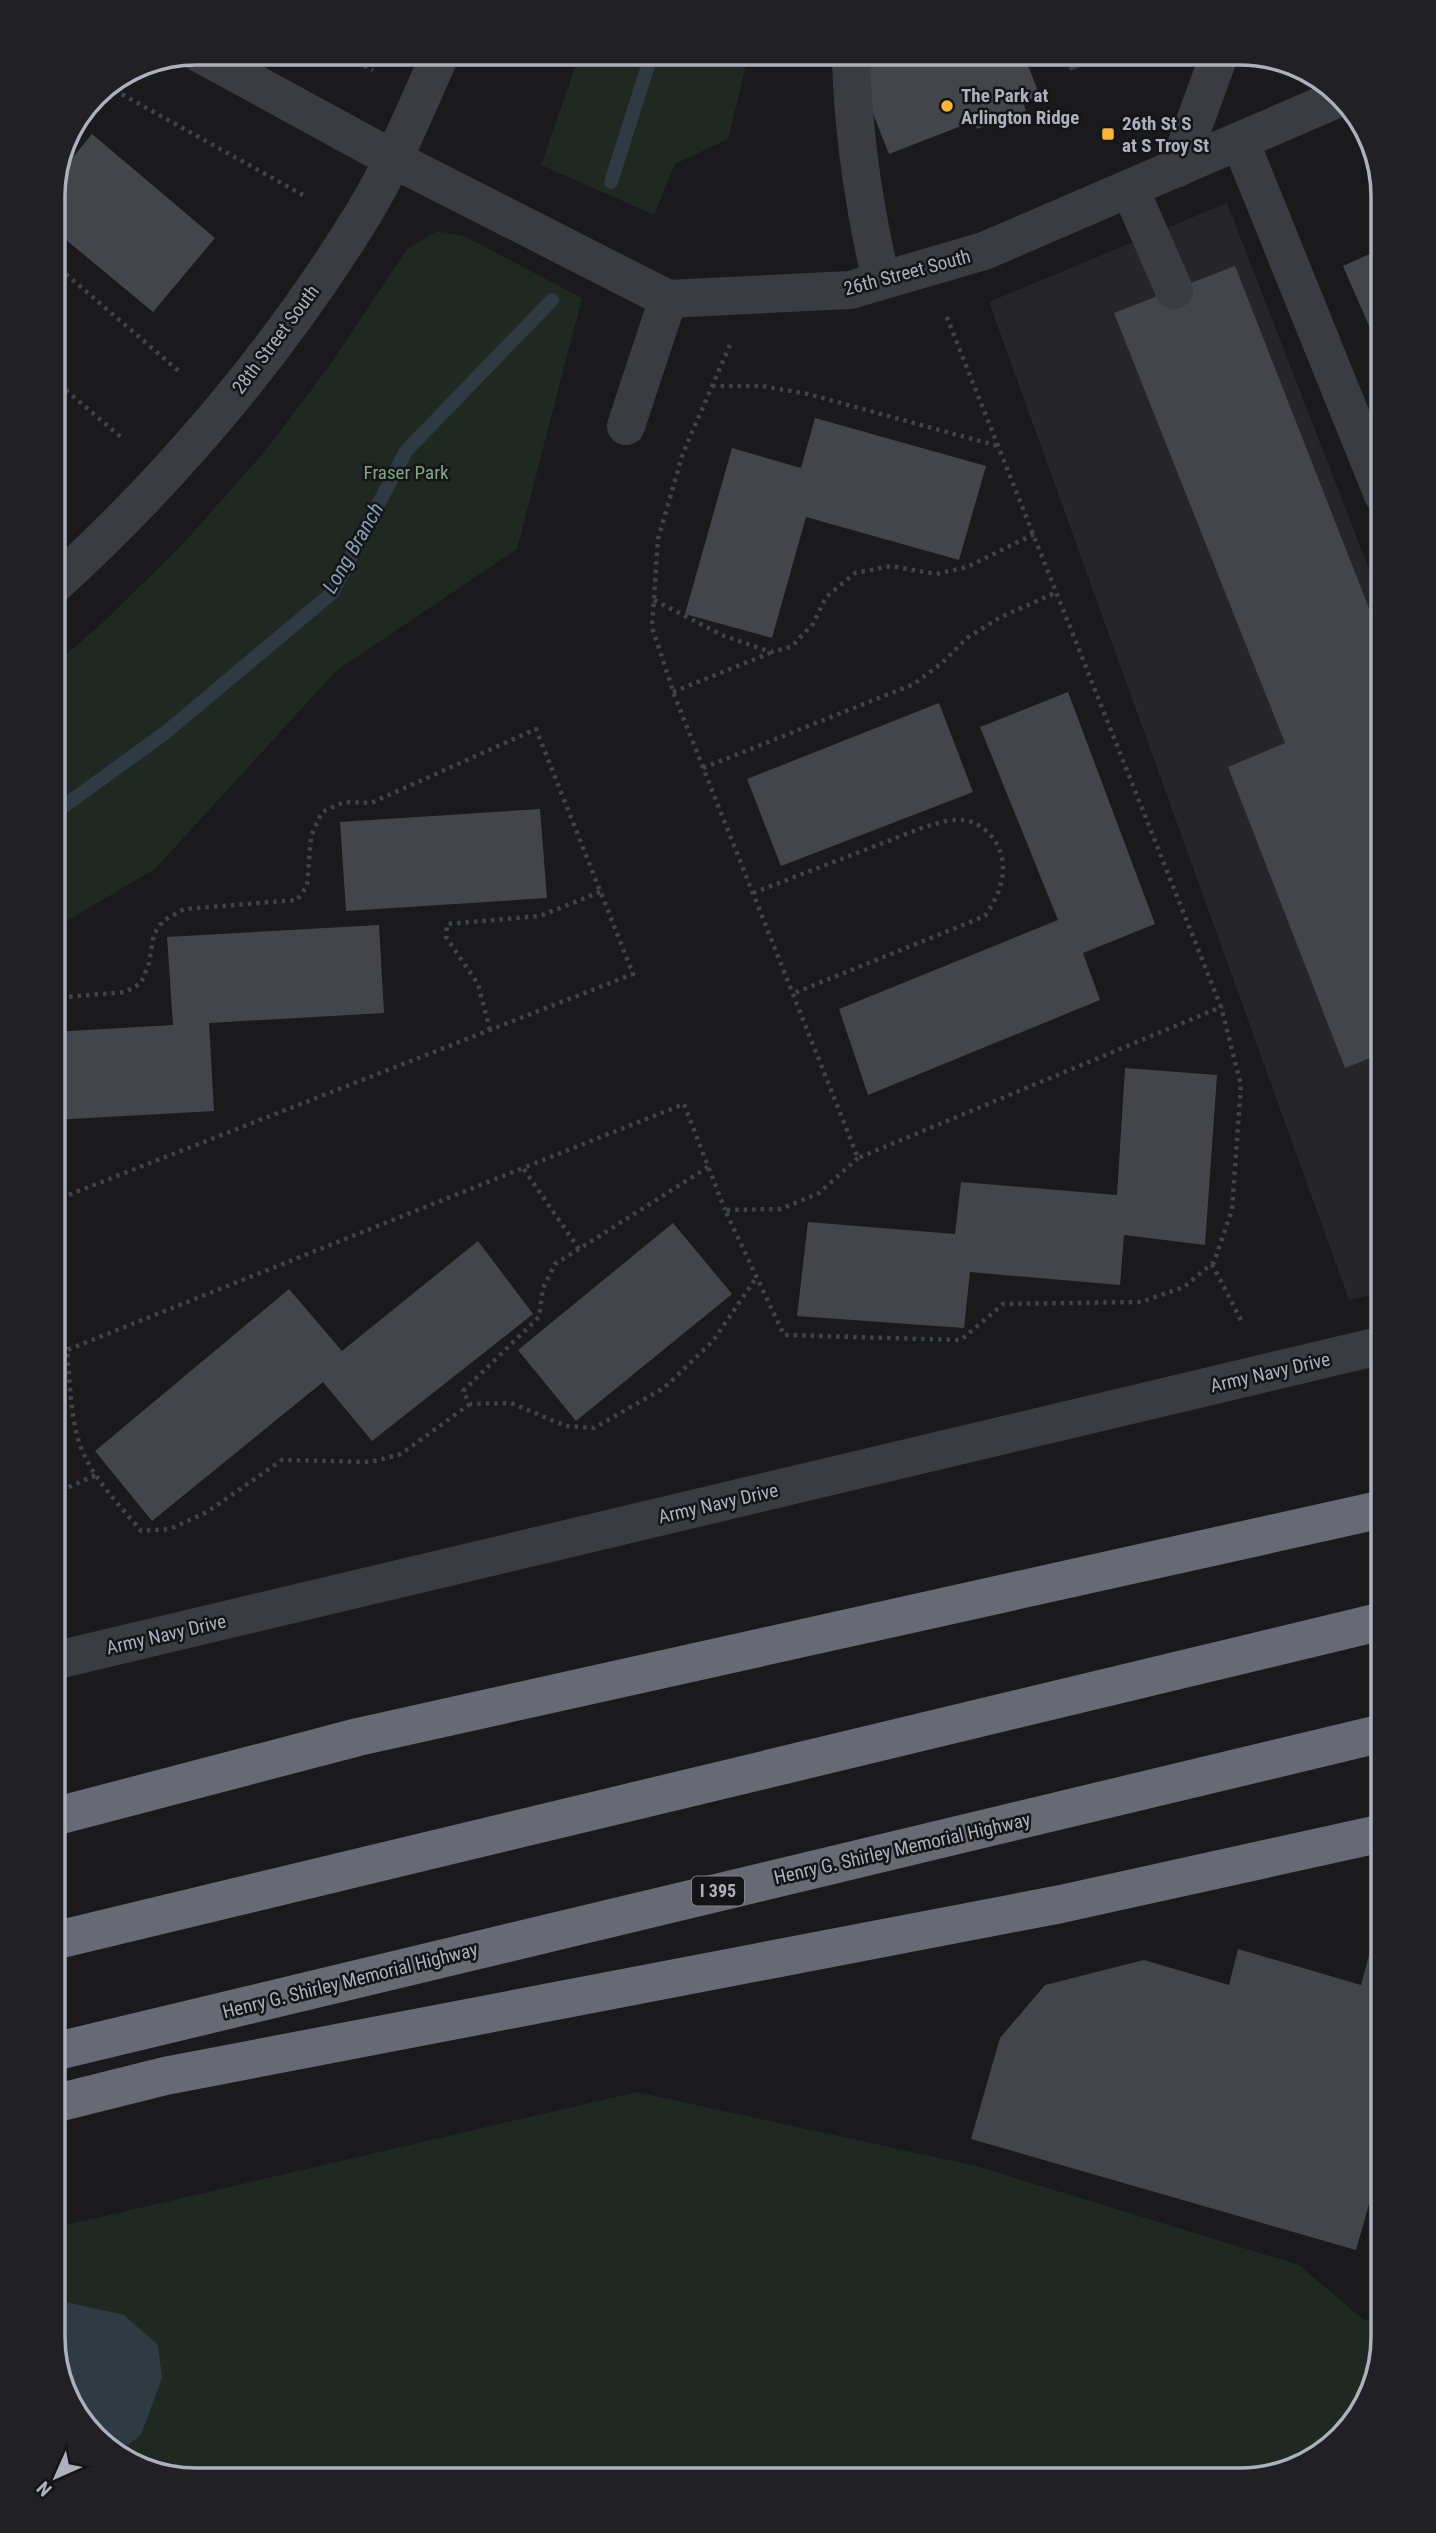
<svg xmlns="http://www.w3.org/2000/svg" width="1436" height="2533" font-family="'Roboto Condensed',sans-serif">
<rect width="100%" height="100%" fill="#1a1a1d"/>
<polygon fill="#26262a" points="1227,203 1383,605 1383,1292 1349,1300 989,302"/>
<g fill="#1f2821">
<polygon points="580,53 749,53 728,139 675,164 654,215 541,165"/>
<polygon points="437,231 464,236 582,298 517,549 337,670 155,869 53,929 53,666 98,627 180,547 266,450 330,365 407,249"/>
<polygon points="637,2092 976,2166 1299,2265 1364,2320 1383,2324 1383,2338 1360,2417 1303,2466 1241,2480 186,2480 116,2456 67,2400 53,2338 53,2228"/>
</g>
<g fill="#2f3a42">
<polygon points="1063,53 1116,53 1070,71"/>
<polygon points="53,2299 124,2315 158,2345 162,2378 141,2435 115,2455 67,2400 53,2338"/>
</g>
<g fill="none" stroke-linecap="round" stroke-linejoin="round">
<g stroke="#2f3a42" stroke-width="14">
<polyline points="611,182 652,53"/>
<polyline points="53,814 165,733 332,593 406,451 552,300"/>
</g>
</g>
<g fill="#44454a">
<polygon points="849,53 1023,53 1040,96 1023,102 1026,111 977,129 974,121 889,154"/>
<polygon points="92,134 215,238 153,312 53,229 55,179"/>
<polygon points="1383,248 1383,339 1376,342 1343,266"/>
<polygon points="1235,266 1383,644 1383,1053 1345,1068 1228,767 1285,743 1114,313"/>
<polygon points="815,418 986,466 959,560 806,517 772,638 685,614 732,448 801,468"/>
<polygon points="1068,692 1155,924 1083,953 1100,1000 868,1095 839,1009 1058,920 980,727"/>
<polygon points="939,703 973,792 781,866 747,779"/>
<polygon points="540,809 547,898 346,911 340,822"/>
<polygon points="379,925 384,1013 209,1023 214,1111 53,1120 53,1032 173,1025 167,937"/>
<polygon points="1125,1068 1217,1075 1205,1245 1124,1235 1120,1285 970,1272 964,1328 797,1316 808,1222 955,1234 961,1182 1117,1195"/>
<polygon points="673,1223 732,1294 576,1421 518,1350"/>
<polygon points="478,1241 533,1314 372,1441 323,1382 152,1521 95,1451 289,1289 342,1351"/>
<polygon points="53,1445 60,1465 53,1468"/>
<polygon points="1374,1937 1383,1940 1383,2155 1356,2250 971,2139 1000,2038 1045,1985 1144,1960 1229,1985 1238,1949 1361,1985"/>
</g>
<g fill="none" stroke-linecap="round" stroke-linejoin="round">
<g stroke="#414349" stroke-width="4.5" stroke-dasharray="3.5 5" stroke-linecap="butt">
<polyline points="342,53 373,70"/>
<polyline points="107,86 303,195"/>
<polyline points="53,263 181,373"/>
<polyline points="730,345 683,453 658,539 652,627 675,697 858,1158 1221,1007 946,315"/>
<polyline points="53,379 123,439"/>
<polyline points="712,386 762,386 808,394 998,446"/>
<polyline points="654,600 724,636 771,652 791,647 813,624 826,597 855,573 891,566 936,574 967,567 1034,534"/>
<polyline points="673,692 770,653"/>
<polyline points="703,768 914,684 942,663 967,638 999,618 1057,592"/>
<path d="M753 893 927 826C940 823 955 817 969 821 980 824 989 832 995 841 1011 866 1001 893 985 916L792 994"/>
<polyline points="490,1030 478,984 446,937 447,924 540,916 600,892"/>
<polyline points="858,1158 819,1193 781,1209 725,1210 784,1335 961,1340 1003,1304 1141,1302 1184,1287 1214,1262 1232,1210 1241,1085 1221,1007"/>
<polyline points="708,1167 579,1249 523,1168 684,1104 725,1210"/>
<polyline points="53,1201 633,974 536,729 371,803 344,802 322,812 311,836 307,886 297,900 184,909 163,921 154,934 149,963 141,983 126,992 53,998"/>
<polyline points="579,1249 555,1264 543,1288 539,1317 463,1391 470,1404 511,1403 566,1426 594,1428 664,1388 713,1341 756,1278"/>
<polyline points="1212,1264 1242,1322"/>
<polyline points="53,1332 58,1339"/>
<polyline points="53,1342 58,1339 67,1350"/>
<path d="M470 1404 401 1454 371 1462 282 1460 207 1512 170 1529 141 1531C119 1504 90 1476 79 1442 70 1413 70 1381 67 1350L523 1168"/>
<polyline points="53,1494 96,1475"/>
</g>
<g stroke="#3b3c42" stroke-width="38">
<polyline points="199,53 393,159 668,299 850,290 984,251 1339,98"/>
<path d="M851 58C853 133 864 207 881 280"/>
<polyline points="1240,141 1383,495"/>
<polyline points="1178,168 1220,53"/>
<polyline points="1130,189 1174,290"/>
<polyline points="626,426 668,299"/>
<path d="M53 586C173 477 281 349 365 211 395 161 417 106 441 53"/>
<polyline points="53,1661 1383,1345"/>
</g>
<g stroke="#676a73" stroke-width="38">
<polyline points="53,1817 358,1737 1383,1509"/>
<polyline points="53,1941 1383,1621"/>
<polyline points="53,2052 1383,1733"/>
<polyline points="53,2104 165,2076 1061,1904 1383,1833"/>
</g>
</g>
<g fill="#fbb633" stroke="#151518" stroke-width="2.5">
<circle cx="947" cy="106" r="7"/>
<rect x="1101" y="127" width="14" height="14" rx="3.5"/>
</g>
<g text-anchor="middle" stroke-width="5" stroke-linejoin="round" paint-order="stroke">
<rect fill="#151518" stroke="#7f828c" stroke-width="2" x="692" y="1876.5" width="52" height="29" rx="5"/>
<g font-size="18" font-weight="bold" fill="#acb1bd">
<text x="718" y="1897">I 395</text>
</g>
<g font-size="19" font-weight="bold" fill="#acb1bd" stroke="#151518" text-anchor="start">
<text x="961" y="102">The Park at<tspan x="961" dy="22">Arlington Ridge</tspan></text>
<text x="1122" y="130">26th St S<tspan x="1122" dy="22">at S Troy St</tspan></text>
</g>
<g font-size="19" fill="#acb1bd" stroke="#151518">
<text transform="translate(907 272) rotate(-15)" y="7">26th Street South</text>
<text transform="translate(275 339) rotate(-53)" y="7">28th Street South</text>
<text transform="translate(1270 1372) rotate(-13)" y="7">Army Navy Drive</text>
<text transform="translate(718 1503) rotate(-13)" y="7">Army Navy Drive</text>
<text transform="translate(166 1634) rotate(-13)" y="7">Army Navy Drive</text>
<text transform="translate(902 1848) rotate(-13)" y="7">Henry G. Shirley Memorial Highway</text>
<text transform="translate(350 1980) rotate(-14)" y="7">Henry G. Shirley Memorial Highway</text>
</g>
<g font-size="19" fill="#82a884" stroke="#151518">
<text x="406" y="479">Fraser Park</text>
</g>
<g font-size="21" font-style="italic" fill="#82a0b9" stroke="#151518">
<text transform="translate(353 548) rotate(-60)" y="7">Long Branch</text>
</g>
</g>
<path d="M0 0H1436V2533H0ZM196 65H1240A131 131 0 0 1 1371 196V2337A131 131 0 0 1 1240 2468H196A131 131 0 0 1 65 2337V196A131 131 0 0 1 196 65Z" fill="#212125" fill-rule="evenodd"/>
<path fill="none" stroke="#acb1bd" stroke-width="3.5" d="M196 65H1240A131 131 0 0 1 1371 196V2337A131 131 0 0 1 1240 2468H196A131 131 0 0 1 65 2337V196A131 131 0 0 1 196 65Z"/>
<g transform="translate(56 2477) rotate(225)" stroke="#151518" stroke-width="5" paint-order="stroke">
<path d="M0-5L12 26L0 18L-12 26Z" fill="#acb1bd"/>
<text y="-10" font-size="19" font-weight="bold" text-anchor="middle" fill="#acb1bd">N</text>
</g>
</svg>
